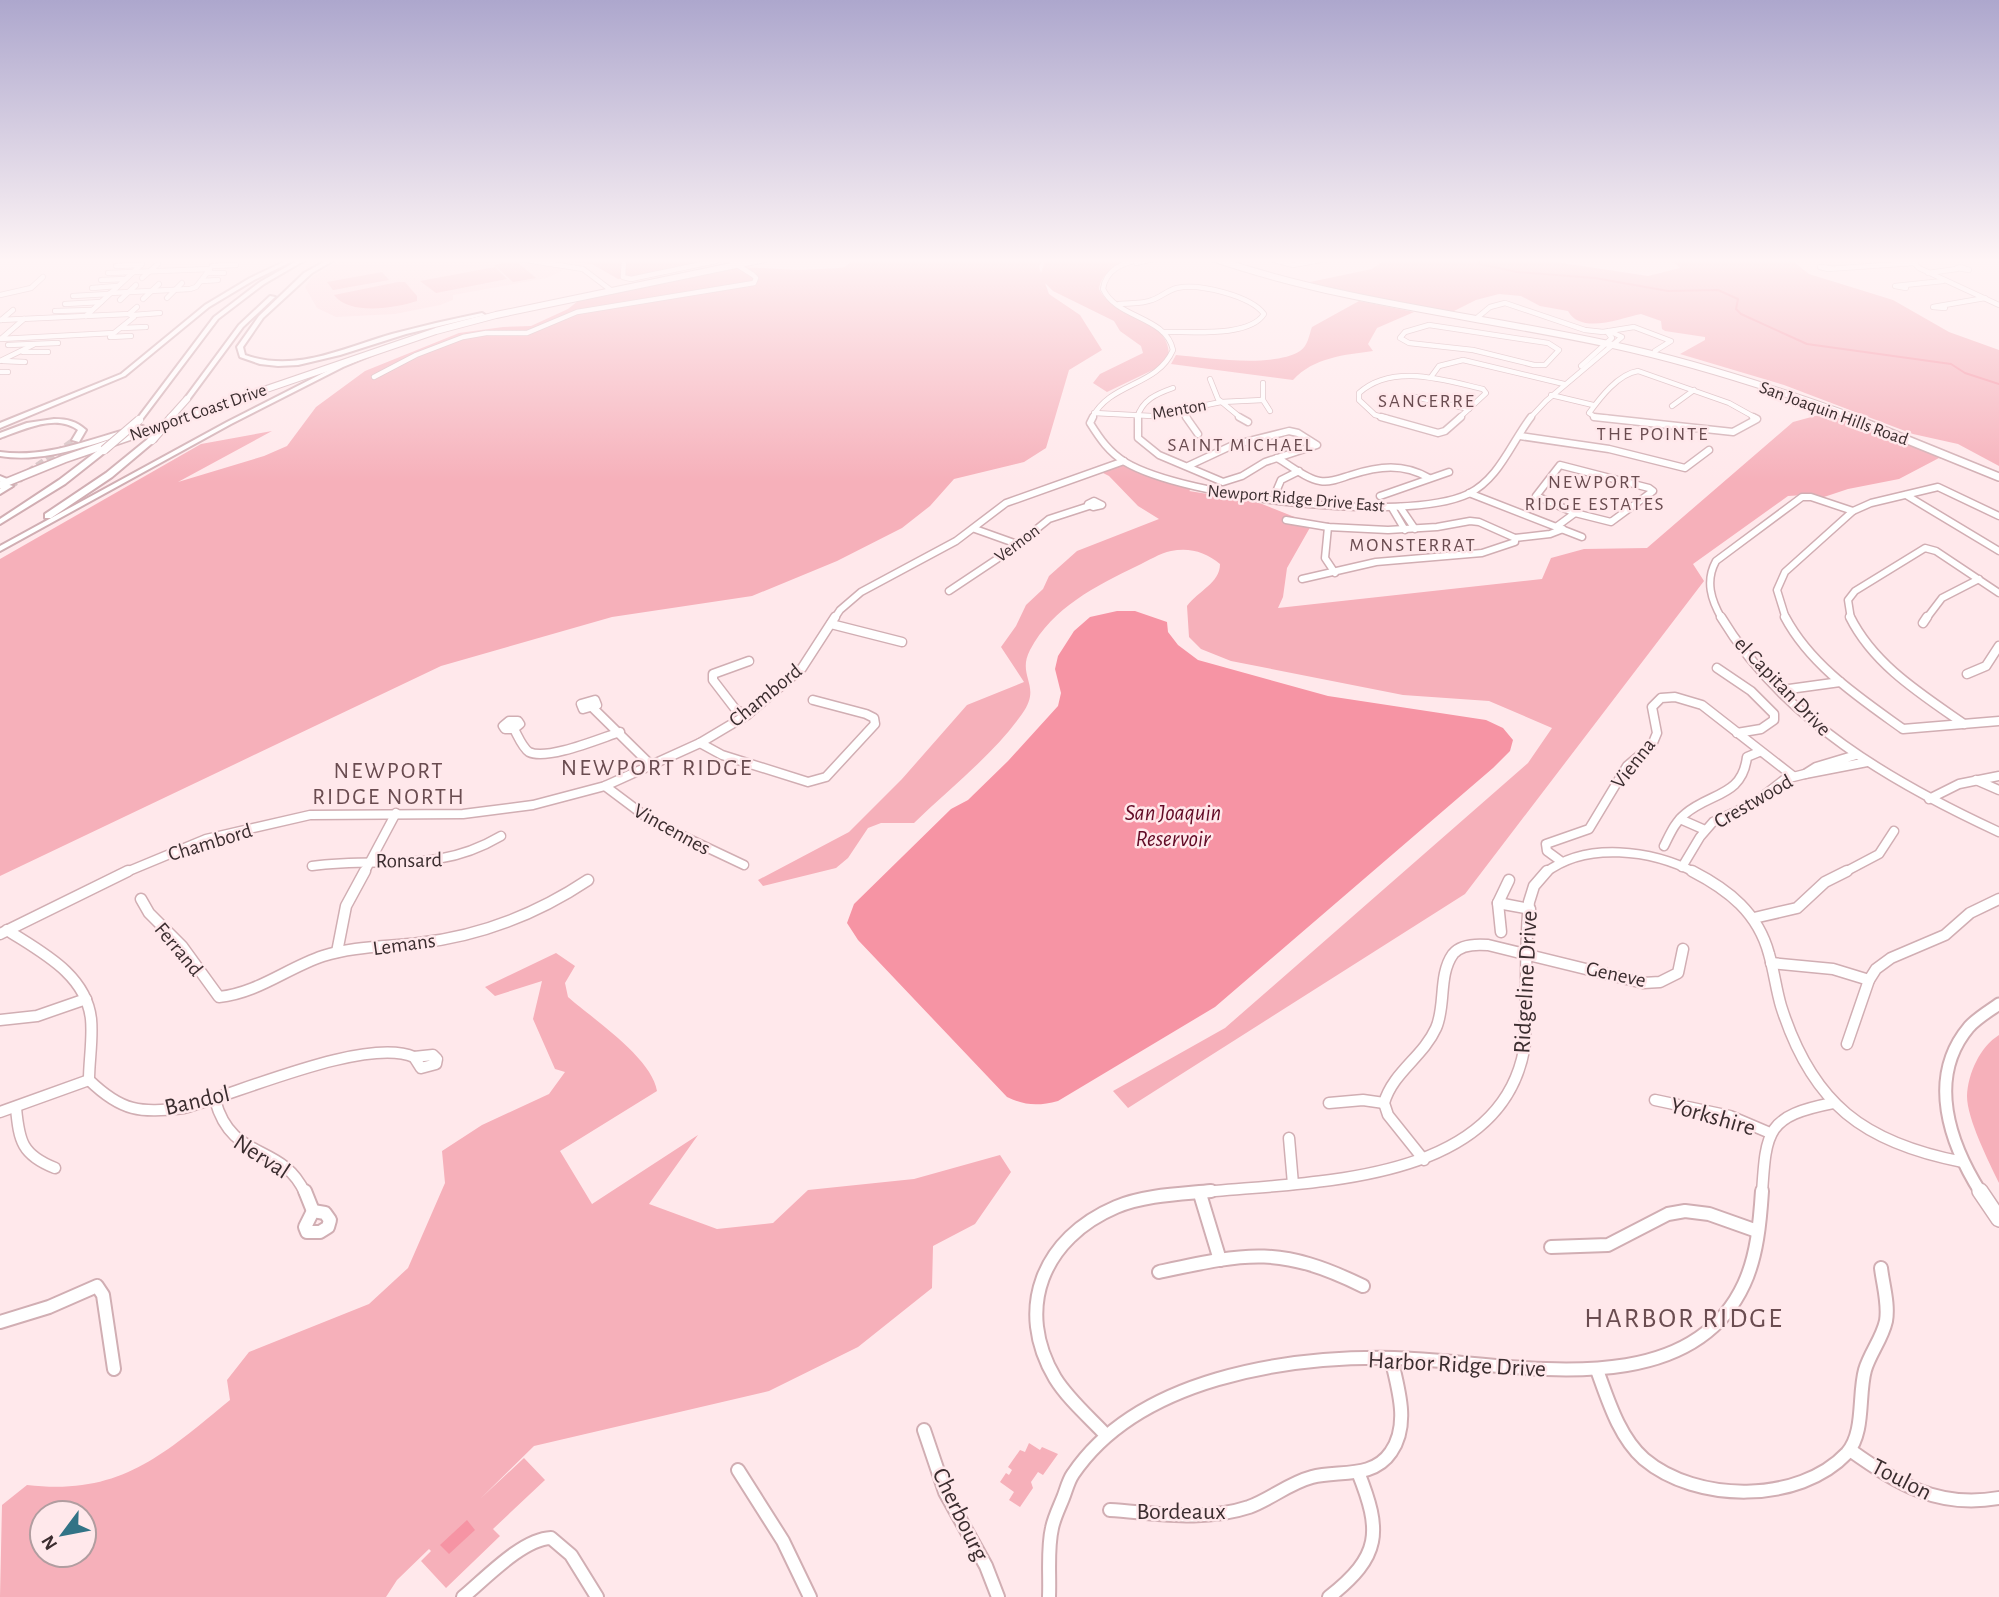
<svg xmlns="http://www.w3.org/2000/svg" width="1999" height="1597" font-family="'Alegreya Sans',sans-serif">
<rect width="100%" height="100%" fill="#ffe8eb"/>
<polygon fill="#fdd8dd" points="343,259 515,259 568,268 547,278 453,295 453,300 440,305 395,314 336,317 317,308 305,287 313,276"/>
<g fill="#f6b0ba" fill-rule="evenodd">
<polygon points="547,259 731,259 653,275 618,279 592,264"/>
<path d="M853 259H1043L1039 267 1041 273 1046 259H1141C1123 265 1102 268 1099 289 1114 319 1169 317 1169 355L1159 367 1107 392 1093 383 1100 374 1143 353 1141 346 1120 331 1114 321 1053 291 1045 283 1049 294 1080 315 1102 350 1069 370 1046 448 1024 462 954 479 930 506 902 528 837 561 752 596 612 617 441 666 0 876V559L201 444 272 431 178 482 264 456 287 446 316 407 365 371 459 333 503 327 531 326 568 309 578 301 741 267 799 270 839 268 845 267Z"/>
<path d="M1377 259H1536L1648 276 1680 268 1670 259H1790L1809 274 1893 300 1949 332 1999 350V466L1958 444 1913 434 1784 385 1680 354 1705 340V337L1665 331 1662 329 1661 321 1641 314C1621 318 1581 335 1568 311L1540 306 1521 296 1499 294 1476 300 1452 312 1335 291 1310 282 1372 269 1382 262Z"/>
<polygon points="516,261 536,278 513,282 494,265"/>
<polygon points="495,267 507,279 436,293 420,281"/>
<polygon points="382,272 389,280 333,290 327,282"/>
<path d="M398 282H405L417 296V301C396 308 350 316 334 295Z"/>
<path d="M1359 301 1414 312 1377 328 1368 344 1373 351C1345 355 1314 357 1293 380L1171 364 1176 355C1208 358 1273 368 1300 351 1308 346 1309 335 1312 327Z"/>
<path d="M1826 413 1944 459 1939 458 1899 479 1848 489 1818 499 1805 495 1788 496 1693 564 1704 581 1465 894 1128 1108 1113 1091 1225 1028 1528 763 1552 728 1489 701 1403 695 1231 661 1201 649 1189 637 1187 606C1198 591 1220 583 1220 564 1206 552 1189 547 1171 551 1160 553 1148 561 1137 566 1096 586 1053 607 1030 650 1016 677 1043 685 1022 714 993 755 950 788 914 823H881L868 828 848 858 836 868 763 886 758 880 849 832 902 779 967 705 1024 682 1001 647 1016 626 1026 605 1043 589 1049 576 1077 551 1159 519 1138 506 1109 476 1099 471 1124 463 1165 482 1192 489 1189 491 1257 502 1312 524 1287 568 1283 597 1278 608 1542 579 1551 558 1584 549 1647 548 1793 422Z"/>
<path d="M556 953 575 966 565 983 568 997C593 1019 652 1058 657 1091L560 1151 592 1204 698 1135 649 1204 717 1229 773 1223 808 1190 914 1179 1000 1155 1011 1172 975 1224 933 1246 932 1288 858 1347 769 1391 534 1446 480 1499 524 1458 545 1480 493 1529 500 1536 446 1588 421 1561 431 1551 429 1549 397 1580 386 1597H0L2 1505 27 1485C120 1496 163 1455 230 1400L227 1380 249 1352 369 1304 408 1268 445 1183 442 1151 482 1125 549 1094 565 1072 555 1069 533 1019 542 981 495 996 485 987ZM42 1513H84V1555H42Z"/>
<path d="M1999 1035V1183C1989 1162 1967 1119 1967 1096 1968 1073 1980 1047 1999 1035Z"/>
<polygon points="1029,1443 1040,1450 1042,1447 1058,1454 1043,1475 1038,1472 1031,1482 1033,1488 1020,1507 1009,1500 1014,1492 1000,1482 1006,1473 1009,1475 1012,1470 1008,1467 1020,1450 1025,1452"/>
</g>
<g fill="#f694a4">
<path d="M1117 611H1135L1167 622 1168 632 1178 645 1198 660 1328 696 1486 720 1503 728 1513 740 1510 751 1493 768 1215 1007 1058 1101C1039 1106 1025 1106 1007 1097L858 940 847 923 854 904 951 809 968 800 1008 761 1058 706 1061 693 1055 669 1058 656 1074 631 1090 617Z"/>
<polygon points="467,1520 475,1530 449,1554 440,1545"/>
</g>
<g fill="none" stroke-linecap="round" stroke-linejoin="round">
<polyline stroke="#f694a4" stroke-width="2" points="1480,259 1480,264 1517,272 1595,278 1668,291 1718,290 1738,299 1736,309 1741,314 1807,344 1951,364 1965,373 1999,384"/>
<polyline stroke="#d8c3c5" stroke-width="8" stroke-dasharray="8 3.5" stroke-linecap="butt" points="9,486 76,440"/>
<defs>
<g id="minor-far4">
<polyline points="220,259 229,259"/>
<polyline points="519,259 583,269 612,291"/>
<polyline points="624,259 623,277 631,279 716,261"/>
<polyline points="1271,259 1293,265 1326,259"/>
<polyline points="1915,259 1914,263 1919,268 1999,305"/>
<polyline points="1136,263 1153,259"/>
<polyline points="116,266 141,265"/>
<polyline points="212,266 236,265"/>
<polygon points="1960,267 1969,270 1957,268"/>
<polyline points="1830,268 1820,267 1828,269 1914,263"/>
<polyline points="108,273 210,269"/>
<polyline points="208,273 224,273"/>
<polyline points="1928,273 1957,269"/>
<polyline points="142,278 158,264"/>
<polyline points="101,280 125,279"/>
<polyline points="202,281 218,280"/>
<polyline points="1902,286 1906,288 1895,286 1943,281"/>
<polyline points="92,288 117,286"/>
<polyline points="110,293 190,289 196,287 210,269"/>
<polyline points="0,295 31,288 43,277"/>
<polyline points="73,296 109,294"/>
<polyline points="167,298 182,283"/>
<polyline points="143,299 159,284"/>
<polyline points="120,300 136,285"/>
<polyline points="65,304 101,302"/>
<path d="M1119 304C1129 303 1142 304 1152 300 1161 297 1168 290 1177 288 1199 283 1251 296 1264 314 1249 338 1189 331 1163 332"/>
<polyline points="1941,306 1945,308 1933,307 1985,298"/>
<polyline points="55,311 92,310"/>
<polyline points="133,315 160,313"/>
<polyline points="86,316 142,264"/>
<polyline points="1478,317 1490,307 1505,303 1585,330 1603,332 1634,327 1671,341 1655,351"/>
<polyline points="0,320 129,314 137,307"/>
<polyline points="1,320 13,310"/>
<polygon points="1429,325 1548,343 1559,350 1545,365 1534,365 1473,350 1409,343 1400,338 1405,332"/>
<polyline points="122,328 146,327"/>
<polyline points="110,337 131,336"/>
<polyline points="2,338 24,319"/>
<polyline points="0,339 114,333 134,317 129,314"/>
<polyline points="8,345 58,343"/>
<polyline points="23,352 48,352"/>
<polyline points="0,361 33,345"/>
<polyline points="3,361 25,362"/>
<polyline points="1581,366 1612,338 1608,333"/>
<polyline points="0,372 8,372"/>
<polyline points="374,377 416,355 463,337 486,333 527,333 577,312 754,283 756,278 753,275 728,259"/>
<polyline points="1431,377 1439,366 1463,360 1564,384"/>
<polyline points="1210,379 1218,399 1241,418"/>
<polyline points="1263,383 1263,400 1270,411"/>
<polyline points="1551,395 1593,405"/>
<polyline points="1415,397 1469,409"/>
<polyline points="1672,406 1694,390"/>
<polyline points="1180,412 1188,418"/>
<polyline points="1094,413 1152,416 1221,402 1263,400"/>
<path d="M1092 418C1110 382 1157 387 1173 350 1166 316 1117 319 1103 289 1106 269 1123 263 1141 259"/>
<path d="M1137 418C1142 400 1156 394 1173 388"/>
<path d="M1387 418 1375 415 1359 400V393C1392 363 1444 380 1483 389L1486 393 1459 418"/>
<polyline points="1530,418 1546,401 1622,337 1609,331"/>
<path d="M1608 418 1595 417 1589 413C1600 398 1618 374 1638 371L1729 403 1756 418"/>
</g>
<g id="minor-far3">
<path d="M1093 417 1090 423C1100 439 1109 452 1125 462 1185 498 1404 524 1468 494 1499 479 1511 443 1531 417"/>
<polyline points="1138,417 1138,438 1159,455 1223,482 1242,476 1265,462 1317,445 1298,433 1289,431 1233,445 1188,466"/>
<polyline points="1186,417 1198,434"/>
<polyline points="1239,417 1248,422"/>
<polyline points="1381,417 1438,433 1445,431 1461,417"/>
<polyline points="1594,417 1733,432 1757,419 1753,417"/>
<polyline points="1520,436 1609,449 1685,468 1709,450"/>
<path d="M1277 458C1290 465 1306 479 1320 481 1331 483 1341 478 1351 475 1379 466 1403 463 1429 478"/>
<polygon points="1560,465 1649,488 1653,491 1611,522 1575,513 1536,496"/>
<polyline points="1469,493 1582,537"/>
<polyline points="1906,495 1999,551"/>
<polyline points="1380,496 1449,472"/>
<polyline points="1273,499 1281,480 1299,471"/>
<polygon points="1094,501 1102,505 1093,507 1088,504"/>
<polyline points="1400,507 1415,529"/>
<polyline points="1392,508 1405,530"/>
<polyline points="1286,520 1328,527 1388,530 1437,527 1470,521 1479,522 1515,538 1515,542 1482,553 1376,562 1302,579"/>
<polyline points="1328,527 1325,558 1335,573"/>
<polyline points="1556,527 1575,513"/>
<polyline points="975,529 1017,544"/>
<polyline points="1515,538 1550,534 1563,529"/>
<polyline points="949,591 1012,549 1049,519 1089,506"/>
<polyline points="834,619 840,610 861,592 956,541 1006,503 1124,461"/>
<path d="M1722 619C1711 600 1705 581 1716 561L1802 497H1811L1853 511"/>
<polyline points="1786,619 1777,590 1785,572 1853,511 1871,503 1938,487 1999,516"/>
<polyline points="1851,619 1848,600 1855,591 1925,548 1936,551 1999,593"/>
<polyline points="1926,619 1942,598 1979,579"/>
</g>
<g id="minor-far2">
<path d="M1721 617C1783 720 1893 783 1999 832"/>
<path d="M1785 617C1811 666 1860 698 1903 729L1999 721"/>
<path d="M1850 617C1874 665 1921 694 1964 724"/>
<polyline points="1923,623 1927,617"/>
<polyline points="831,624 902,642"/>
<polyline points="1717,668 1751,691 1774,714 1774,720 1761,729 1737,733"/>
<polyline points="1967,674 1986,666 1999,646"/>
<polyline points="1782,690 1840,682"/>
<polygon points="595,700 597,705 583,709 581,704"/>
<polyline points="593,708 652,766"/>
<polyline points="747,715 736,710 713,680 713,674 749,661"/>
<polygon points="509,721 518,721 520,724 514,729 505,729 503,726"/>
<path d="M514 729C518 736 522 747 529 752 547 761 601 738 620 732"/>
<polyline points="700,743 722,755 808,782 826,777 875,724 874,718 866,714 813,700"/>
<polyline points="1856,755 1816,767 1805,774 1867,762"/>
<polyline points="1976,780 1999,790"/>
<polyline points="605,786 653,822 744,865"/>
<polyline points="1929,799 1959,784 1999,776"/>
<polyline points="1680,819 1705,830"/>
<path d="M1664 846C1670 834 1675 822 1685 814 1711 792 1742 797 1747 757L1759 752"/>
<polyline points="1562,862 1547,851 1546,844 1589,829 1627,766 1652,745 1657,733 1652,707 1661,698 1675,697 1702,705 1793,776"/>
<path d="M312 866C383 856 435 875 501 836"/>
<polyline points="1682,867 1700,837 1713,822 1753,804 1785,779 1805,774"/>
<polyline points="124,873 206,839 310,815 463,814 533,805 605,786 700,743 747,715 802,668 835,617"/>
<polyline points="364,873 396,813"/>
<path d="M1545 873C1586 841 1652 850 1696 873"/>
<polyline points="1843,873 1879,854 1894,831"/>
</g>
<g id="minor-far1">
<path d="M1692 871C1729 890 1758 913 1769 954 1774 971 1776 989 1781 1006 1812 1104 1864 1143 1963 1162"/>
<path d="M141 899 149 913 182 946 219 997C258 993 287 968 323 956 354 946 387 947 419 943 479 936 537 914 588 880"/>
<polyline points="1498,903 1530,909"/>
<polyline points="1754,918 1797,908 1825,882 1847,871"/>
<path d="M7 930C41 952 86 974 91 1019 93 1039 89 1060 89 1080 122 1112 140 1113 184 1108 237 1094 366 1036 414 1057"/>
<polyline points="1501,932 1498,903 1509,880"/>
<polyline points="0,934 128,871"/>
<polyline points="337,952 346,906 365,871"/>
<polyline points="1771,963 1833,969 1869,980"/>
<polyline points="0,1020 37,1016 86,999"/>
<polyline points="1847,1044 1869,980 1876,969 1891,958 1945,935 1970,913 1999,899"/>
<polygon points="433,1055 437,1059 436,1064 421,1068 414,1057"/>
<path d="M215 1100C232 1163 281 1141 305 1193"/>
<polyline points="1655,1100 1730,1116 1770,1133"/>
<polyline points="1329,1103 1363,1100 1384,1103"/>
<path d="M16 1108C19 1141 22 1155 55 1168"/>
<polyline points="0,1112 89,1080"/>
<polyline points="1289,1138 1293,1184"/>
<path d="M1424 1160 1388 1115 1384 1103C1393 1072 1423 1057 1436 1028 1446 1006 1438 975 1453 954 1461 944 1476 944 1488 945L1643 983 1660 982 1678 973 1683 949"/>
<path d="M1195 1193C1302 1181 1498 1188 1524 1050 1526 1040 1525 1029 1525 1019 1527 980 1525 940 1529 902L1534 886 1547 871"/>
<path d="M1762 1193C1766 1130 1767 1116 1833 1103"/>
</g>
<g id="minor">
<polyline points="305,1191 313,1211"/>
<polyline points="1200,1194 1220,1260"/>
<polygon points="313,1211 325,1213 330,1220 328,1227 320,1232 307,1232 305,1227"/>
<polyline points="1551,1247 1608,1245 1668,1214 1685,1211 1709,1214 1757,1231"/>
<path d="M1159 1272C1247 1253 1279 1245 1363 1286"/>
<polyline points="0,1322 49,1307 97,1286 103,1295 114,1369"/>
<path d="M1597 1370C1608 1400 1619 1437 1644 1459 1696 1503 1799 1504 1847 1453 1865 1433 1858 1395 1865 1370 1870 1353 1882 1339 1886 1321 1889 1304 1883 1285 1881 1268"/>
<polyline points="924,1430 945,1492 986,1566 998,1597"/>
<path d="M1105 1434C1088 1416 1068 1399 1055 1378 1014 1309 1043 1238 1116 1207 1144 1195 1181 1194 1211 1191"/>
<path d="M1850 1450C1898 1484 1938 1509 1999 1498"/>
<polyline points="738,1470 783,1541 810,1597"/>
<path d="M1110 1510C1156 1513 1204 1522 1249 1507 1271 1499 1289 1483 1312 1477 1339 1470 1373 1479 1391 1452 1410 1425 1398 1388 1391 1358"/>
<path d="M463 1597C485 1579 522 1539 551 1538L571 1555 597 1597"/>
<path d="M1049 1597C1050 1575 1047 1549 1052 1528 1054 1518 1059 1508 1063 1498 1066 1491 1068 1481 1073 1474 1138 1378 1286 1356 1394 1358 1501 1360 1686 1410 1744 1284 1757 1256 1760 1222 1762 1191"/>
<path d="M1329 1597C1381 1556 1382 1532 1358 1472"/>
</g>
<g id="major-far3">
<path d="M1215 259C1345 303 1480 316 1613 345 1696 363 1776 389 1856 418"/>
<polyline points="182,418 436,331 496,315 765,259"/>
</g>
<g id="major-far2">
<polyline points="1851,417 1999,477"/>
<polyline points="0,485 64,459 187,417"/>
</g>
<path id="major-far1" d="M1981 1193C1950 1144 1926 1078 1969 1027 1977 1018 1989 1011 1999 1004"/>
<polyline id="major" points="1980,1191 1999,1219"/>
<g id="highway">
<polygon points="290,259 297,259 254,280 209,307 125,376 0,428 0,423 121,374 205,305 250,278"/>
<polygon points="300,259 307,259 264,284 218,319 141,421 137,421 137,419 214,317 260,282"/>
<path d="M329 259H336L312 273 263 318 243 347 245 355C296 373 343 348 392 334 422 326 452 319 482 313L485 315 406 334 340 355 298 365 278 366 260 364 240 357 237 347 259 316 304 273Z"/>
<polygon points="270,296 275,297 243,327 189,400 185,400 185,398 239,325"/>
<polygon points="386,346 391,347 343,367 231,424 0,551 0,546 227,422 339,365"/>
<path d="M54 419C67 419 76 421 86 430L79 442 72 440 78 430C56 413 23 430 0 438V433L27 423Z"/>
<path d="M140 426H143V430C96 441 49 464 0 456V452C48 459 94 437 140 426Z"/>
<polygon points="149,438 156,440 112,477 51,518 45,518 45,514 106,473"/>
<polygon points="101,448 108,450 65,484 0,524 0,519 59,480"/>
<polygon points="0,476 12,481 8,483 0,481"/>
<polygon points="6,484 13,486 0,494 0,489"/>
</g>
</defs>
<use href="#minor-far4" stroke="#d1aeb3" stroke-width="6"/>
<use href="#minor-far3" stroke="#d1aeb3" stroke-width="9"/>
<use href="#minor-far2" stroke="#d1aeb3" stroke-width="11"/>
<use href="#minor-far1" stroke="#d1aeb3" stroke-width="13"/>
<use href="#minor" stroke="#d1aeb3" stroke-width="16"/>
<use href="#major-far3" stroke="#d1aeb3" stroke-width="8"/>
<use href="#major-far2" stroke="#d1aeb3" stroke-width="10"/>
<use href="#major-far1" stroke="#d1aeb3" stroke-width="15"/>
<use href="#major" stroke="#d1aeb3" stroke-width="18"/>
<use href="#highway" stroke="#d1aeb3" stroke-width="4"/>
<use href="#minor-far4" stroke="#fff" stroke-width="4.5"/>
<use href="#minor-far3" stroke="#fff" stroke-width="6"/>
<use href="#minor-far2" stroke="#fff" stroke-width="8"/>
<use href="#minor-far1" stroke="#fff" stroke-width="10"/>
<use href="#minor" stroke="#fff" stroke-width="12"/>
<use href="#major-far3" stroke="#fff" stroke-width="6"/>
<use href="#major-far2" stroke="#fff" stroke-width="7"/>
<use href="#major-far1" stroke="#fff" stroke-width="11"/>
<use href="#major" stroke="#fff" stroke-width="15"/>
<use href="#highway" fill="#fff" fill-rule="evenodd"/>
<defs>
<polyline id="highway-bridge-far1" points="170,418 187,399"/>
<g id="highway-bridge">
<polyline points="152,440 172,417"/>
<polyline points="104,450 139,420"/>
</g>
</defs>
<use href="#highway-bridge-far1" stroke="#d1aeb3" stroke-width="8" stroke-linecap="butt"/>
<use href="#highway-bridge" stroke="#d1aeb3" stroke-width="10" stroke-linecap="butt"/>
<use href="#highway-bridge-far1" stroke="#fff" stroke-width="6"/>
<use href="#highway-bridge" stroke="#fff" stroke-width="8"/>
</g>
<linearGradient id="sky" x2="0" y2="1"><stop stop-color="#ada7cd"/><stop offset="0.54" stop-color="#fff5f6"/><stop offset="1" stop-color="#fff5f6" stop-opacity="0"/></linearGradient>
<rect width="1999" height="482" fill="url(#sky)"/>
<g text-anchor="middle" stroke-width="5" stroke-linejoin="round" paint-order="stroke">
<g font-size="18" fill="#3b2d2f" stroke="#ffe8eb">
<text transform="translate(1179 409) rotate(-10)" y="6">Menton</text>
<text transform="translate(198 412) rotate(-19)" y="6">Newport Coast Drive</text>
<text transform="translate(1834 413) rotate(20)" y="6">San Joaquin Hills Road</text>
<text transform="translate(1296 498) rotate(5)" y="6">Newport Ridge Drive East</text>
<text transform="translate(1017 543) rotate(-37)" y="6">Vernon</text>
</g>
<g font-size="19" letter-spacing="2" fill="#6a4c50" stroke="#ffe8eb">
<text x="1427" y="407">SANCERRE</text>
<text x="1653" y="440">THE POINTE</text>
<text x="1241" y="451">SAINT MICHAEL</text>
<text x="1595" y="488">NEWPORT<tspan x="1595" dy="22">RIDGE ESTATES</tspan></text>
<text x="1413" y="551">MONSTERRAT</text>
</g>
<g font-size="21" fill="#3b2d2f" stroke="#ffe8eb">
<text transform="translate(1783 686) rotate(46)" y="7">el Capitan Drive</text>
<text transform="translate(765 695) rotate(-39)" y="7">Chambord</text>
<text transform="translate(1633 763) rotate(-52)" y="7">Vienna</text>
<text transform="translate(1753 801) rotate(-30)" y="7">Crestwood</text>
<text transform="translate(672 829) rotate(29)" y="7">Vincennes</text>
<text transform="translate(210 842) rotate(-17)" y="7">Chambord</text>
<text transform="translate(409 860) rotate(-1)" y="7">Ronsard</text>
<text transform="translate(404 944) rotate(-8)" y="7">Lemans</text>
<text transform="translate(179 949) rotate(50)" y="7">Ferrand</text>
<text transform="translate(1616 974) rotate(12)" y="7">Geneve</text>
</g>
<g font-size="23" letter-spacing="2" fill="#6a4c50" stroke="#ffe8eb">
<text x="389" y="778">NEWPORT<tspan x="389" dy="26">RIDGE NORTH</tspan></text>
</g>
<g font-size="23" font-style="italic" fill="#620b26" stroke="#ffe8eb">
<text x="1173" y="820">San Joaquin<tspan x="1173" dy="26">Reservoir</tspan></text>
</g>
<g font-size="24" letter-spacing="2" fill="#6a4c50" stroke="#ffe8eb">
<text x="657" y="775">NEWPORT RIDGE</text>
</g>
<g font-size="24" fill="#3b2d2f" stroke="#ffe8eb">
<text transform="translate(1525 982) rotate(-87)" y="8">Ridgeline Drive</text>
<text transform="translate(197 1100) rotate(-13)" y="8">Bandol</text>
<text transform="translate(1713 1116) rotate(16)" y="8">Yorkshire</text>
<text transform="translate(262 1156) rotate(33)" y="8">Nerval</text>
<text transform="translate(1457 1364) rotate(3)" y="8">Harbor Ridge Drive</text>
<text transform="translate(1902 1479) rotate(27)" y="8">Toulon</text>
<text x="1181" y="1519">Bordeaux</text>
<text transform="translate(961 1514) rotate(64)" y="8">Cherbourg</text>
</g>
<g font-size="28" letter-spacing="2" fill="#6a4c50" stroke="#ffe8eb">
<text x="1684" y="1327">HARBOR RIDGE</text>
</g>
</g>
<g transform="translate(63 1534) rotate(238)"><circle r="33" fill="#ffe8eb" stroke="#b19da0" stroke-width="2"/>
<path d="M0-5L12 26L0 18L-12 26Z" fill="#327386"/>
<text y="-10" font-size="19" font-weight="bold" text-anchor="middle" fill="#3b2d2f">N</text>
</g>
</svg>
